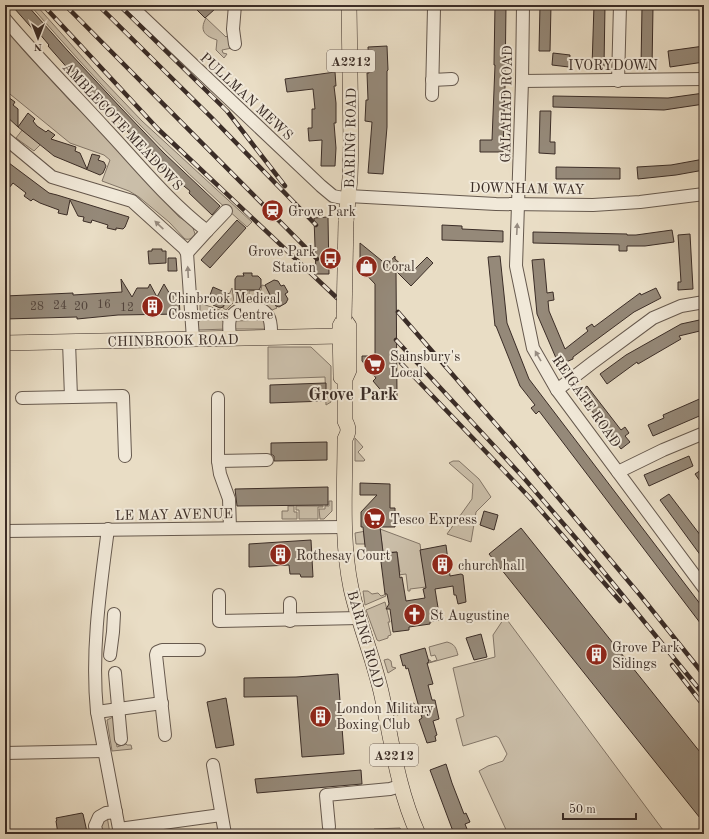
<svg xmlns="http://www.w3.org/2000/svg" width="709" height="839" font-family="'Old Standard TT',serif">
<rect width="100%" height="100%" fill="#e9ddc5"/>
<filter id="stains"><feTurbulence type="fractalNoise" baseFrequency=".005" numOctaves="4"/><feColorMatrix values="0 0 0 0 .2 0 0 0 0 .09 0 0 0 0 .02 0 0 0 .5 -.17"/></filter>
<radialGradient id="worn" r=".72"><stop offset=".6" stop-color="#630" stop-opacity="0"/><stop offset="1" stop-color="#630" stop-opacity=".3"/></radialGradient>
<g fill="#cbbfaa" stroke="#837668">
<path d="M30 5H36L102 79 142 121 252 222 247 227C169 159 98 83 30 5Z"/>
<path d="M206 18 226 37 231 32 232 48 222 50 223 53 227 54 224 58 216 50 217 40C205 36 199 31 206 18Z"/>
<path d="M5 27 24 51 73 104 111 140 160 197 179 217 192 225 195 234C192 238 191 240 185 239L169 222 139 197 129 191 102 181 110 160 104 155 70 143 5 90Z"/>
<polygon points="23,129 41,144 34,151 16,138"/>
<polygon points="704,213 704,271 700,214"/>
<polygon points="262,285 266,286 270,296 261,300 249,298 249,291 261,290"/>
<polygon points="232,288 234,302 226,310 223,308"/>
<polygon points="235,290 247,290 247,298 236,301"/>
<polygon points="271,298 277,308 272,310 263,302"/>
<polygon points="200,303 225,312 222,321 228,321 228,329 197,330 198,321 200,321"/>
<polygon points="268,320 268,329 234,329 234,321"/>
<polygon points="268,347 311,347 331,366 331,402 326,405 325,377 268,379"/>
<polygon points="355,438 363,447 358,452 365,460 364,461 355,461"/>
<polygon points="453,461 459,461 479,479 491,497 476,512 471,542 447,534 472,499 473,484 449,463"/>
<polygon points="329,501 332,501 332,511 324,519 320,519 319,509 325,509 325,506 329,506"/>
<polygon points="288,506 294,506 294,512 297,512 297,519 282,519 282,511 288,511"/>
<polygon points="296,506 323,506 323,507 318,507 318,519 299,519 299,510 296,510"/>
<polygon points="380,529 420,544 426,587 410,589 410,591 408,591 406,574 398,575 398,572 400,572 397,552 383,552"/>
<polygon points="366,531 364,534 365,544 356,544 355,533"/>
<polygon points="363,591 368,591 372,594 378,593 381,596 384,595 385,594 386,596 365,605"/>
<polygon points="385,602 390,622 388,622 391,635 388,636 388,638 379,641 377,640 366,610"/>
<polygon points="505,617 666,834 508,834 479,771 488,766 503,761 507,754 499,738 496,736 463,746 456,719 464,716 453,668 495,657 493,635"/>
<path d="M447 642C455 644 456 648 458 655L425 664 428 663 429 660H430L431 662 437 660 435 655 431 656 429 647Z"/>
<polygon points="388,659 391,661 392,667 396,668 388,673 384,660"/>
<polygon points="395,703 399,707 414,703 417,709 397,715"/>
<polygon points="113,717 117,747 126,744 127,745 131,745 132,749 112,751 107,720"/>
<polygon points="107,816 110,834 105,834 99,829 98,825"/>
<polygon points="400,828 403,834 374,833 374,829"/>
</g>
<g fill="#958979" stroke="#3b2d27">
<polygon points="19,5 27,5 68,51 120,107 164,153 220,206 212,215 189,193 190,191 163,169 152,158 154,156 142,144 140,145 129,133 117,121 119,120 107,107 105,109 82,84 84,82 73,71 71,72 48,46 49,45 38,32 37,34 14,8"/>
<polygon points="192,5 211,5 215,9 205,18"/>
<polygon points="495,5 506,5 505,87 503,152 480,152 480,140 492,140 495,65 494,65"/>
<polygon points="540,5 551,5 550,51 539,51"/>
<polygon points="594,5 605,5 604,67 592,67"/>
<polygon points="642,7 653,7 652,68 641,67"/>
<polygon points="387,46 388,70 387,71 387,127 383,174 368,173 372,122 365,121 366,100 368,100 367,73 369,73 368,47"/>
<polygon points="704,46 704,62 670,67 668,51"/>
<polygon points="553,53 570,55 569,67 552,65"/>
<polygon points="335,72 336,86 334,86 336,103 336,123 334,123 336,148 335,166 321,166 322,140 309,141 308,128 312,128 312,109 315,109 313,89 287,92 285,79"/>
<polygon points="704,93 704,104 664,110 553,107 553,96 668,98"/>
<polygon points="8,97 15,102 13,105 18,109 18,127 5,115 5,99 6,100"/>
<polygon points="540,111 551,111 550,142 555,142 555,154 539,153"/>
<polygon points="28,113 35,119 33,121 37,126 46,132 48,130 55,135 51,139 76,147 75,151 80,153 87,169 92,154 100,156 98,160 104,162 106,166 103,173 100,175 54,156 18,127"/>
<polygon points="704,159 704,170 676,175 638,179 637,167 671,165"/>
<polygon points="5,160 49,193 57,195 129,217 125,227 123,229 116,228 116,230 107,228 108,225 92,220 91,223 83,221 84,217 78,216 70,200 67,215 58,213 59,210 40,203 33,199 31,201 24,196 26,193 13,183 5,193"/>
<polygon points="556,167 620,168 620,179 556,179"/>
<polygon points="328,217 329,274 316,274 314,218"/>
<polygon points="237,220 246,228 210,268 201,260"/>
<polygon points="442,225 462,226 462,229 503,231 503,242 442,240"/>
<polygon points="672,230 674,242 645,246 627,246 627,251 619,251 619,245 533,243 533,232 627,234 627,235 636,235"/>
<polygon points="690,234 693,289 678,290 678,282 681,282 678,235"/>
<polygon points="360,243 387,265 395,256 395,259 411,273 427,257 433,263 411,286 396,271 397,396 390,401 373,381 376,378 362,361 362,356 375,356 375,284 360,268"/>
<polygon points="152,249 162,249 162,251 166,251 166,263 149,264 148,251 152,251"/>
<polygon points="500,256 507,323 529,379 704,609 704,628 539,411 536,414 531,408 535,405 520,386 496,326 495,326 488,257"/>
<polygon points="168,258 176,258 177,271 168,271"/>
<polygon points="544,259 547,293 553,292 554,300 548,301 549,311 565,349 588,331 586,328 592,324 594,327 640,293 641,295 656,288 661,298 634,312 573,357 573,359 559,365 537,314 532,260"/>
<polygon points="243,273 252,273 252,276 258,276 261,279 261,286 259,290 235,290 235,279 237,276 244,276"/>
<polygon points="121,279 132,297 137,288 148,288 150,284 157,297 164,284 171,296 179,296 180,314 118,315 77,319 77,317 5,319 5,296 73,293 73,295 122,292"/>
<polygon points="274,280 278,281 281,286 284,285 288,292 285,294 288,299 286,303 279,307 276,306 265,285"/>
<polygon points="213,287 229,294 223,307 220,308 213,305 211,302 213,296 210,295"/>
<polygon points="704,319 704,330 679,336 681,339 638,364 637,362 607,384 600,374 626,355 681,324"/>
<polygon points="326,383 326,401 270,403 270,385"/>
<polygon points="587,386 621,430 625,427 629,433 625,436 630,442 621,449 578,393"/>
<polygon points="704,397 704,414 653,436 648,425 664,418 663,415"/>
<polygon points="327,442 327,460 274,461 274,456 271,454 271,443"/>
<polygon points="689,456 693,466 649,486 644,475"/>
<polygon points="704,468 704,487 695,474"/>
<polygon points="360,483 390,484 390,508 395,508 395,527 380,527 383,552 366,555 363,527 361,527 361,512 377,495 360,495"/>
<polygon points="328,487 328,505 237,506 235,489"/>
<polygon points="669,494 704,540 704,560 660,500"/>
<polygon points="484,511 498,515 494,530 480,525"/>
<polygon points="521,528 704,757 704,823 489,554"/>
<polygon points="311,540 313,577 301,577 300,574 290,574 289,565 249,567 249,544"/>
<polygon points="446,545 450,576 461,574 463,575 466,602 458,604 456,595 454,595 453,586 435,589 440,620 430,622 430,624 409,627 409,630 393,632 390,609 386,609 389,604 387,594 385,594 380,554 397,552 400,578 402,577 406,601 425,598 423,589 426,588 420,550"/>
<polygon points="481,634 487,657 474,660 466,638"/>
<polygon points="425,648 429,662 427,663 433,684 428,685 432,700 435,700 439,719 433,721 437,735 435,736 436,741 427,743 419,720 422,718 408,668 406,669 405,665 403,666 400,655"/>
<polygon points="338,674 344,754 302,757 297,696 244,697 244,678 296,677"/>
<polygon points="226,698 234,745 216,748 207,702"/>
<polygon points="446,764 452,783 464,814 466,813 470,822 465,824 469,834 454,834 430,770"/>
<polygon points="361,770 362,784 257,793 255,779"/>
<polygon points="82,813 83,814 87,832 86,832 86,834 58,834 56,821 57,820 56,818"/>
</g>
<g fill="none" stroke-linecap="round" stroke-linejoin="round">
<defs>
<g id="minor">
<polyline points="130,5 321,186 333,196 348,199"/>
<polyline points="432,5 434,8 432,95"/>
<polyline points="523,5 522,81 516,266 533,348 557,390 704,588"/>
<path d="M5 19C37 57 71 91 104 127 138 163 168 201 207 231L187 253"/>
<polyline points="235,44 233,29 235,5"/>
<polyline points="432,80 452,79"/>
<polyline points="522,81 704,79"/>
<polyline points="618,81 620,5"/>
<polyline points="5,138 52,177 132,201 184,248 187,253 193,339"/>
<polyline points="348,196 496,204 593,205 640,202 704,194"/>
<polyline points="207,231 226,211"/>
<path d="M230 339C230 333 228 325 230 319 236 305 261 303 268 316 272 322 271 331 271 338"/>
<polyline points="69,342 71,397"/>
<polyline points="557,390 592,363 653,318 681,306 704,302"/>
<polyline points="22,398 123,396 125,456"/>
<polyline points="218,398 218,461 220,474 229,499 230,528"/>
<polyline points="218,461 267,460"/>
<polyline points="618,472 663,450 704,433"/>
<path d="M108 529C100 590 91 651 97 712L120 834"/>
<polyline points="5,531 344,527"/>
<polyline points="219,595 219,621 359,618"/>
<polyline points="290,603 290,621"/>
<polyline points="110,655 113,632 114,614"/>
<polyline points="115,673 121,739"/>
<polyline points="97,712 162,703"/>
<polyline points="165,735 156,655 157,652 162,650 199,650"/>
<polyline points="5,753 104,751"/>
<polyline points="213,765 225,834"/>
<polyline points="329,827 326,795 390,789 400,786"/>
<polyline points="119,829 221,815"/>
<polyline points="97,834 95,826 99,817 106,813 116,812"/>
</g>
<g id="major">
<polyline points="346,221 350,178 351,144 349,5"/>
<polyline points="5,343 340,336"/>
<path d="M345 379 341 377 340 326 344 319 349 326V370L345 379V421C349 428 349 432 345 439 345 488 341 540 351 588 359 625 374 659 382 696 392 743 398 790 418 834"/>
</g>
</defs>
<use href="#minor" stroke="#66594e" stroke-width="14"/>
<use href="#major" stroke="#3b2d27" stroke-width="16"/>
<use href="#minor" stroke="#f1e9d9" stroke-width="12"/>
<use href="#major" stroke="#e9ddc5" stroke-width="15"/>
<defs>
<g id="rail">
<polyline points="43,5 158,129 337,298"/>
<polyline points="65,5 317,259"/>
<polyline points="98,5 211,117 316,225"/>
<polyline points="119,5 227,111 285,186"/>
<polyline points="398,312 514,445 640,595 704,675"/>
<polyline points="396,340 523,477 580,543 704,695"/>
<polyline points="401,363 529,497 620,601"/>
<polyline points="672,665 704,706"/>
</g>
</defs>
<use href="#rail" stroke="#3b2d27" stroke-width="4.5"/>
<use href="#rail" stroke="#f1e9d9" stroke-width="3" stroke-dasharray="9" stroke-linecap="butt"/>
<defs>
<polyline id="major-bridge" points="344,319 346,221"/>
</defs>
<use href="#major-bridge" stroke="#3b2d27" stroke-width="16" stroke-linecap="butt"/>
<use href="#major-bridge" stroke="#e9ddc5" stroke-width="15"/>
</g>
<defs><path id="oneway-solid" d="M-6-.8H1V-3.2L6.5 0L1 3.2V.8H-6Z"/></defs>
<g fill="#968b80">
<use href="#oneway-solid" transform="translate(159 225) rotate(-137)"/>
<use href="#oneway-solid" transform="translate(517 229) rotate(-87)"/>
<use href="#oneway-solid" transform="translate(188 272) rotate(-93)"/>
<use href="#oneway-solid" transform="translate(538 356) rotate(-120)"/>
</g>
<defs>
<symbol id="station-disc" viewBox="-11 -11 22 22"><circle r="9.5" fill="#8f2418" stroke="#f1e9d9"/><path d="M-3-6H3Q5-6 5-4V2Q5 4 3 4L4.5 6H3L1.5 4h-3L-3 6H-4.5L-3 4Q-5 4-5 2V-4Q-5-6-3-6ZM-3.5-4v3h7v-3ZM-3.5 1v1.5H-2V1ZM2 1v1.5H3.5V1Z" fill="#fff"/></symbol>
<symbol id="bus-disc" viewBox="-11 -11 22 22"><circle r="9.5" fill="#8f2418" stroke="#f1e9d9"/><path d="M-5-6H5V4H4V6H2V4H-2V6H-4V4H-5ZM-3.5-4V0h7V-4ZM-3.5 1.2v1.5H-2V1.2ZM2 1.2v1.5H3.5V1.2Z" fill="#fff"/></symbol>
<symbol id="shop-disc" viewBox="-11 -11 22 22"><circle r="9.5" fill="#8f2418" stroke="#f1e9d9"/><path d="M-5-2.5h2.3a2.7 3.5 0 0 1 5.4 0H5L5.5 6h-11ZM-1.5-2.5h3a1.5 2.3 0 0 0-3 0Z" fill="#fff"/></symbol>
<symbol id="building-disc" viewBox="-11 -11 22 22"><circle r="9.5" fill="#8f2418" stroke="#f1e9d9"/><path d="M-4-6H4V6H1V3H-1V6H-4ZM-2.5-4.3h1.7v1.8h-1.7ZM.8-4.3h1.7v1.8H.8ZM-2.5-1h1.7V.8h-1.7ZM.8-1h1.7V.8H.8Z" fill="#fff"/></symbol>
<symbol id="supermarket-disc" viewBox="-11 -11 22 22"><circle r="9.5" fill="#8f2418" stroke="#f1e9d9"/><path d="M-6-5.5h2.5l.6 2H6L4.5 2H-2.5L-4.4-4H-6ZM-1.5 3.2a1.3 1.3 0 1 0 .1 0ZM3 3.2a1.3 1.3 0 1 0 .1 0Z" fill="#fff"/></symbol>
<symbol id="church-disc" viewBox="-11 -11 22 22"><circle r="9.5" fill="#8f2418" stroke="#f1e9d9"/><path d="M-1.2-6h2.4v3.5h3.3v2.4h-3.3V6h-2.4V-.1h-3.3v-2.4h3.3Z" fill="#fff"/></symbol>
</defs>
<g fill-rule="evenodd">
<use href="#station-disc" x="260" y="198" width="25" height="25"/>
<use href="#bus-disc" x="318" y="246" width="25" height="25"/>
<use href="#shop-disc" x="354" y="254" width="25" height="25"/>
<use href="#building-disc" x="140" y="294" width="25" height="25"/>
<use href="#supermarket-disc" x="362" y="352" width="25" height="25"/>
<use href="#supermarket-disc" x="362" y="506" width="25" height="25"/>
<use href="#building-disc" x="268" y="542" width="25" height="25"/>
<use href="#building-disc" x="430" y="552" width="25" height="25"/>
<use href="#church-disc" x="402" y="602" width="25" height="25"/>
<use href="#building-disc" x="584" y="642" width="25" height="25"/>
<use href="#building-disc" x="308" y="704" width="25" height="25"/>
</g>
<g text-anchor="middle" stroke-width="4" stroke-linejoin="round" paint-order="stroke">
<g font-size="12" fill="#52443c">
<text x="104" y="308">16</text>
<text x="60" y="309">24</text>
<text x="37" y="310">28</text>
<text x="81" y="310">20</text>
<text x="127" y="311">12</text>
</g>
<g fill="#f1e9d9" stroke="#72655c" stroke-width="1">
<rect x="327" y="50" width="48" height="22" rx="3"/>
<rect x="370" y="744" width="48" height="22" rx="3"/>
</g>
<g font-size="13" font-weight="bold" fill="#3b2d27">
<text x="351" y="66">A2212</text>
<text x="394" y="760">A2212</text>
</g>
<g font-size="14" fill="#3b2d27" stroke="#f1e9d9">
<text x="613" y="70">IVORYDOWN</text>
<text transform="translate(247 96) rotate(43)" y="5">PULLMAN MEWS</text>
<text transform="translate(506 104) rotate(-89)" y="5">GALAHAD ROAD</text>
<text transform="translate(123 126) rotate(47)" y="5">AMBLECOTE MEADOWS</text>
<text transform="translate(350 138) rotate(-89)" y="5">BARING ROAD</text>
<text transform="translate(527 188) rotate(1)" y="5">DOWNHAM WAY</text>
<text transform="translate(173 340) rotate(-1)" y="5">CHINBROOK ROAD</text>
<text transform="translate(587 401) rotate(55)" y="5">REIGATE ROAD</text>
<text transform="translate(174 514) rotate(-1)" y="5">LE MAY AVENUE</text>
<text transform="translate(366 639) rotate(74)" y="5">BARING ROAD</text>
</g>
<g font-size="14" fill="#3b2d27" stroke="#f1e9d9" text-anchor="start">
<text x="288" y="216">Grove Park</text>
<text x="316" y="256" text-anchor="end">Grove Park<tspan x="316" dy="16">Station</tspan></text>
<text x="382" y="271">Coral</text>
<text x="168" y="303">Chinbrook Medical<tspan x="168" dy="16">Cosmetics Centre</tspan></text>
<text x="390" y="361">Sainsbury's<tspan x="390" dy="16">Local</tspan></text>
<text x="390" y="524">Tesco Express</text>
<text x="296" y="560">Rothesay Court</text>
<text x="458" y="570">church hall</text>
<text x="430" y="620">St Augustine</text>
<text x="612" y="652">Grove Park<tspan x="612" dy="16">Sidings</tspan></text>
<text x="336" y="713">London Military<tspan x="336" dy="16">Boxing Club</tspan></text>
</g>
<g font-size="18" font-weight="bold" fill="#3b2d27" stroke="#f1e9d9">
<text x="353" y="400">Grove Park</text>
</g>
</g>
<rect width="709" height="839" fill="none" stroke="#e9ddc5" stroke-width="20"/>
<rect x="6" y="6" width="697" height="827" fill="none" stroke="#3b2d27" stroke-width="2"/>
<rect x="10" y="10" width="689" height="819" fill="none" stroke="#3b2d27"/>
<g transform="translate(38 38) rotate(180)" stroke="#f1e9d9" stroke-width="3" paint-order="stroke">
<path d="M0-3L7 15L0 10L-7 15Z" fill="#3b2d27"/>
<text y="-6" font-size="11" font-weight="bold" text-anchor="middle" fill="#3b2d27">N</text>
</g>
<path d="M563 813v6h73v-6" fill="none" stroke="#3b2d27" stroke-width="2"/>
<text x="569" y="813" font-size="12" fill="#3b2d27" stroke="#f1e9d9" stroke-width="3" paint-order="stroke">50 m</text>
<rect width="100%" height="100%" filter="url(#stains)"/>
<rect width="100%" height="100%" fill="url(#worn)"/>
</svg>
